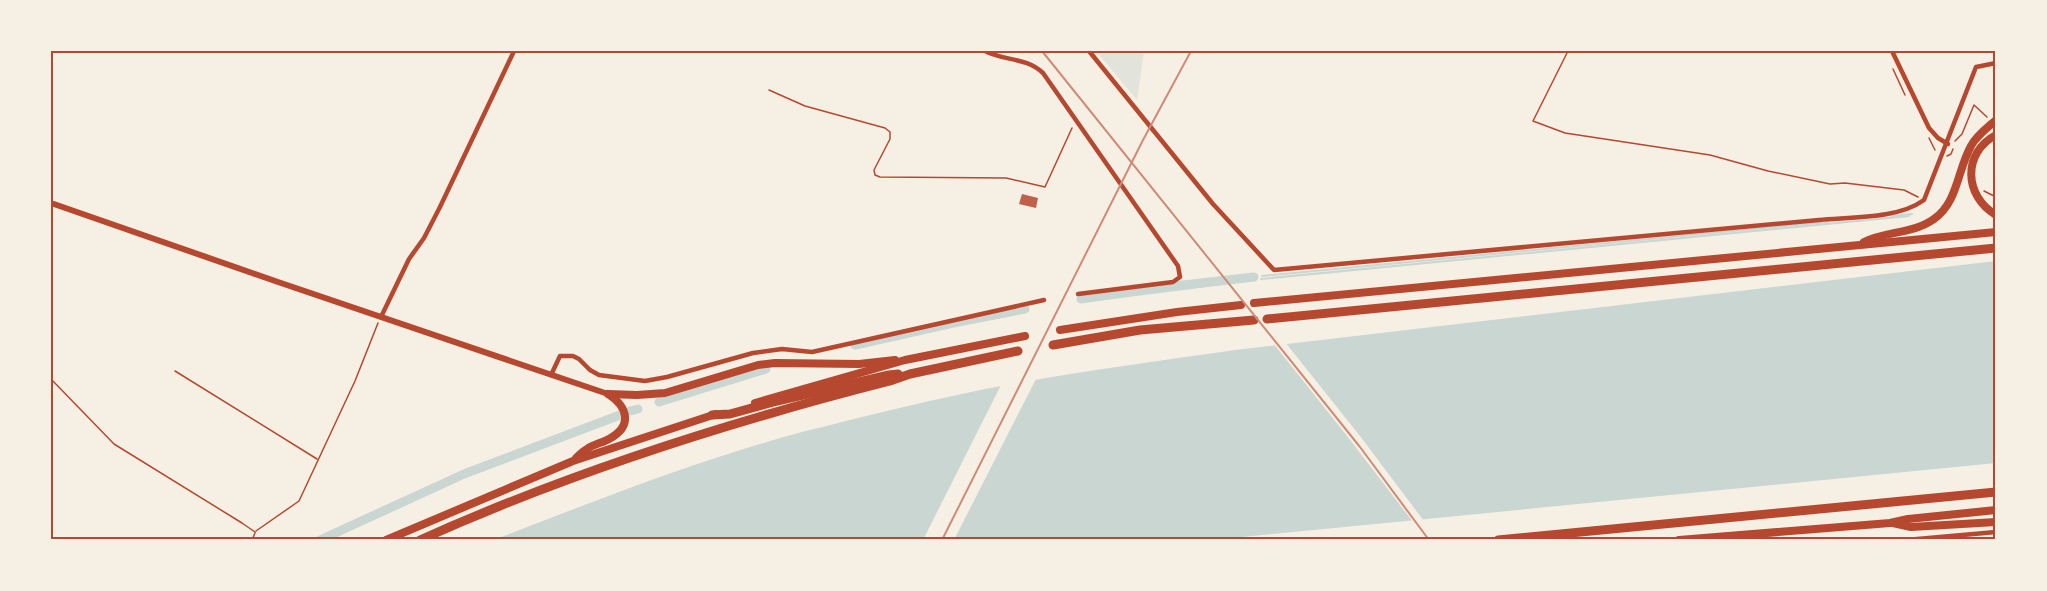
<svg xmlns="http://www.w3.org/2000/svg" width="2047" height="591" font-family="'Times New Roman',serif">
<rect width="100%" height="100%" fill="#f6efe4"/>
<polygon fill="#e2e4dc" points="1096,51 1144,51 1137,100"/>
<path fill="#c9d6d2" d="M1996 261V463L1212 540H494C594 501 698 460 802 432 870 415 938 398 1006 385 1082 371 1158 361 1235 350Z"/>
<g fill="#f6efe4">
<polygon points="1285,342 1360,436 1424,521 1413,522 1347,436 1273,343"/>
<polygon points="1037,377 954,540 923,540 1002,383"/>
</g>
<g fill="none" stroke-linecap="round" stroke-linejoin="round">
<g stroke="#c9d6d2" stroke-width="2">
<polyline points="1891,216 1912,214"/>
<polyline points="1262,276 1828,222"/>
<polyline points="1261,279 1909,216"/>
<polyline points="1081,302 1254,280"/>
<polyline points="856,348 954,326 1025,312"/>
<polyline points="660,404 766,372"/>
<polyline points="631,414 641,411"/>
<polyline points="326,540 464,477 620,418"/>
</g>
<g stroke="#c9d6d2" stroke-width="9">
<polyline points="1081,299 1148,289 1254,277"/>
<polyline points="855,345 953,323 1025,309"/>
<polyline points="659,402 766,369"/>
<polyline points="630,411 638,409"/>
<polyline points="320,540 464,474 620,415"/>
</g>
</g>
<polygon fill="#bf614a" points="1022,194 1038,198 1036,208 1019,204"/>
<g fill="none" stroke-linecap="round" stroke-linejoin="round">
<g stroke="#b5482f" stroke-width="1.5">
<polyline points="1568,51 1533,121 1565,133 1710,155 1768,171 1830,184 1845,183 1904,190 1918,197"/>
<polyline points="1893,69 1905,95"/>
<polyline points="769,90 805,106 885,128 890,132 890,139 874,170 875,175 880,177 1006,178 1045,187 1072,128"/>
<polyline points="1929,138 1935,150"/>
<polyline points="1955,141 1962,134 1974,105 1987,117"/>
<polyline points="1947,156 1951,154 1953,149"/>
<polyline points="1984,191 1996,197"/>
<polyline points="175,371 317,459"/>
<polyline points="51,379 114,444 242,523 255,532"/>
<polyline points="256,531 299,501 355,381 378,323"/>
<polyline points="252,540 255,533"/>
</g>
<g stroke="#b5482f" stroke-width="4.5">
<path d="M985 51C1004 61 1026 57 1043 73L1178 266 1180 277 1173 282 1078 294"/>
<path d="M1089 51 1213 204 1274 270 1819 220C1852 217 1898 219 1924 200L1976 67 1996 63"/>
<polyline points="1892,51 1929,128 1938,138 1948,144"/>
<polyline points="381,317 409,259 424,238 440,207 514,51"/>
<polyline points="551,375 560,356 573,356 579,359 590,370 599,375 645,381 667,377 753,353 782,349 812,352 1044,300"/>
<polyline points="1906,540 1996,532"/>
</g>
<polyline stroke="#b5482f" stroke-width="6" points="51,203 278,282 608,394"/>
<g stroke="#b5482f" stroke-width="8">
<path d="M1996 135C1962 153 1964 196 1996 215"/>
<path d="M1864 242C1886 231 1913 234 1934 219 1958 202 1957 171 1971 146 1976 136 1987 128 1996 120"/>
<polyline points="1254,303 1996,232"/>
<polyline points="1060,330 1177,312 1241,305"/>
<polyline points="608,394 637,395 665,393 758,365 775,363 859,364 895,360"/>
<polyline points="755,403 905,360 1025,336"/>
<path d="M576 458C579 455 583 451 587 449 594 444 602 443 609 439 633 426 628 407 608 394"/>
<polyline points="1893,523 1911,527 1996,522"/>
<polyline points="386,540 573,461 716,414"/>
<polyline points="1679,540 1890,523 1908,519 1996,510"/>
</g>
<g stroke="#b5482f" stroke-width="9">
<polyline points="1267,319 1996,248"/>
<polyline points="1053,345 1140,330 1254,320"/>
<polyline points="712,415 730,414 777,401 889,375 898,374"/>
<path d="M420 540C571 472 729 422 890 381L910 374 1018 351"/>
<polyline points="1498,540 1996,492"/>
</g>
<g stroke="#cf8b77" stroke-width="2">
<polyline points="1042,51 1360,447 1429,540"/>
<polyline points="942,540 1143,140 1191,51"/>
</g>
</g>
<rect width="2047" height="591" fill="none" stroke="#f6efe4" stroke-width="105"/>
<rect x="52" y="52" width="1942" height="486" fill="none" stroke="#b5482f" stroke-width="2"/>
</svg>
